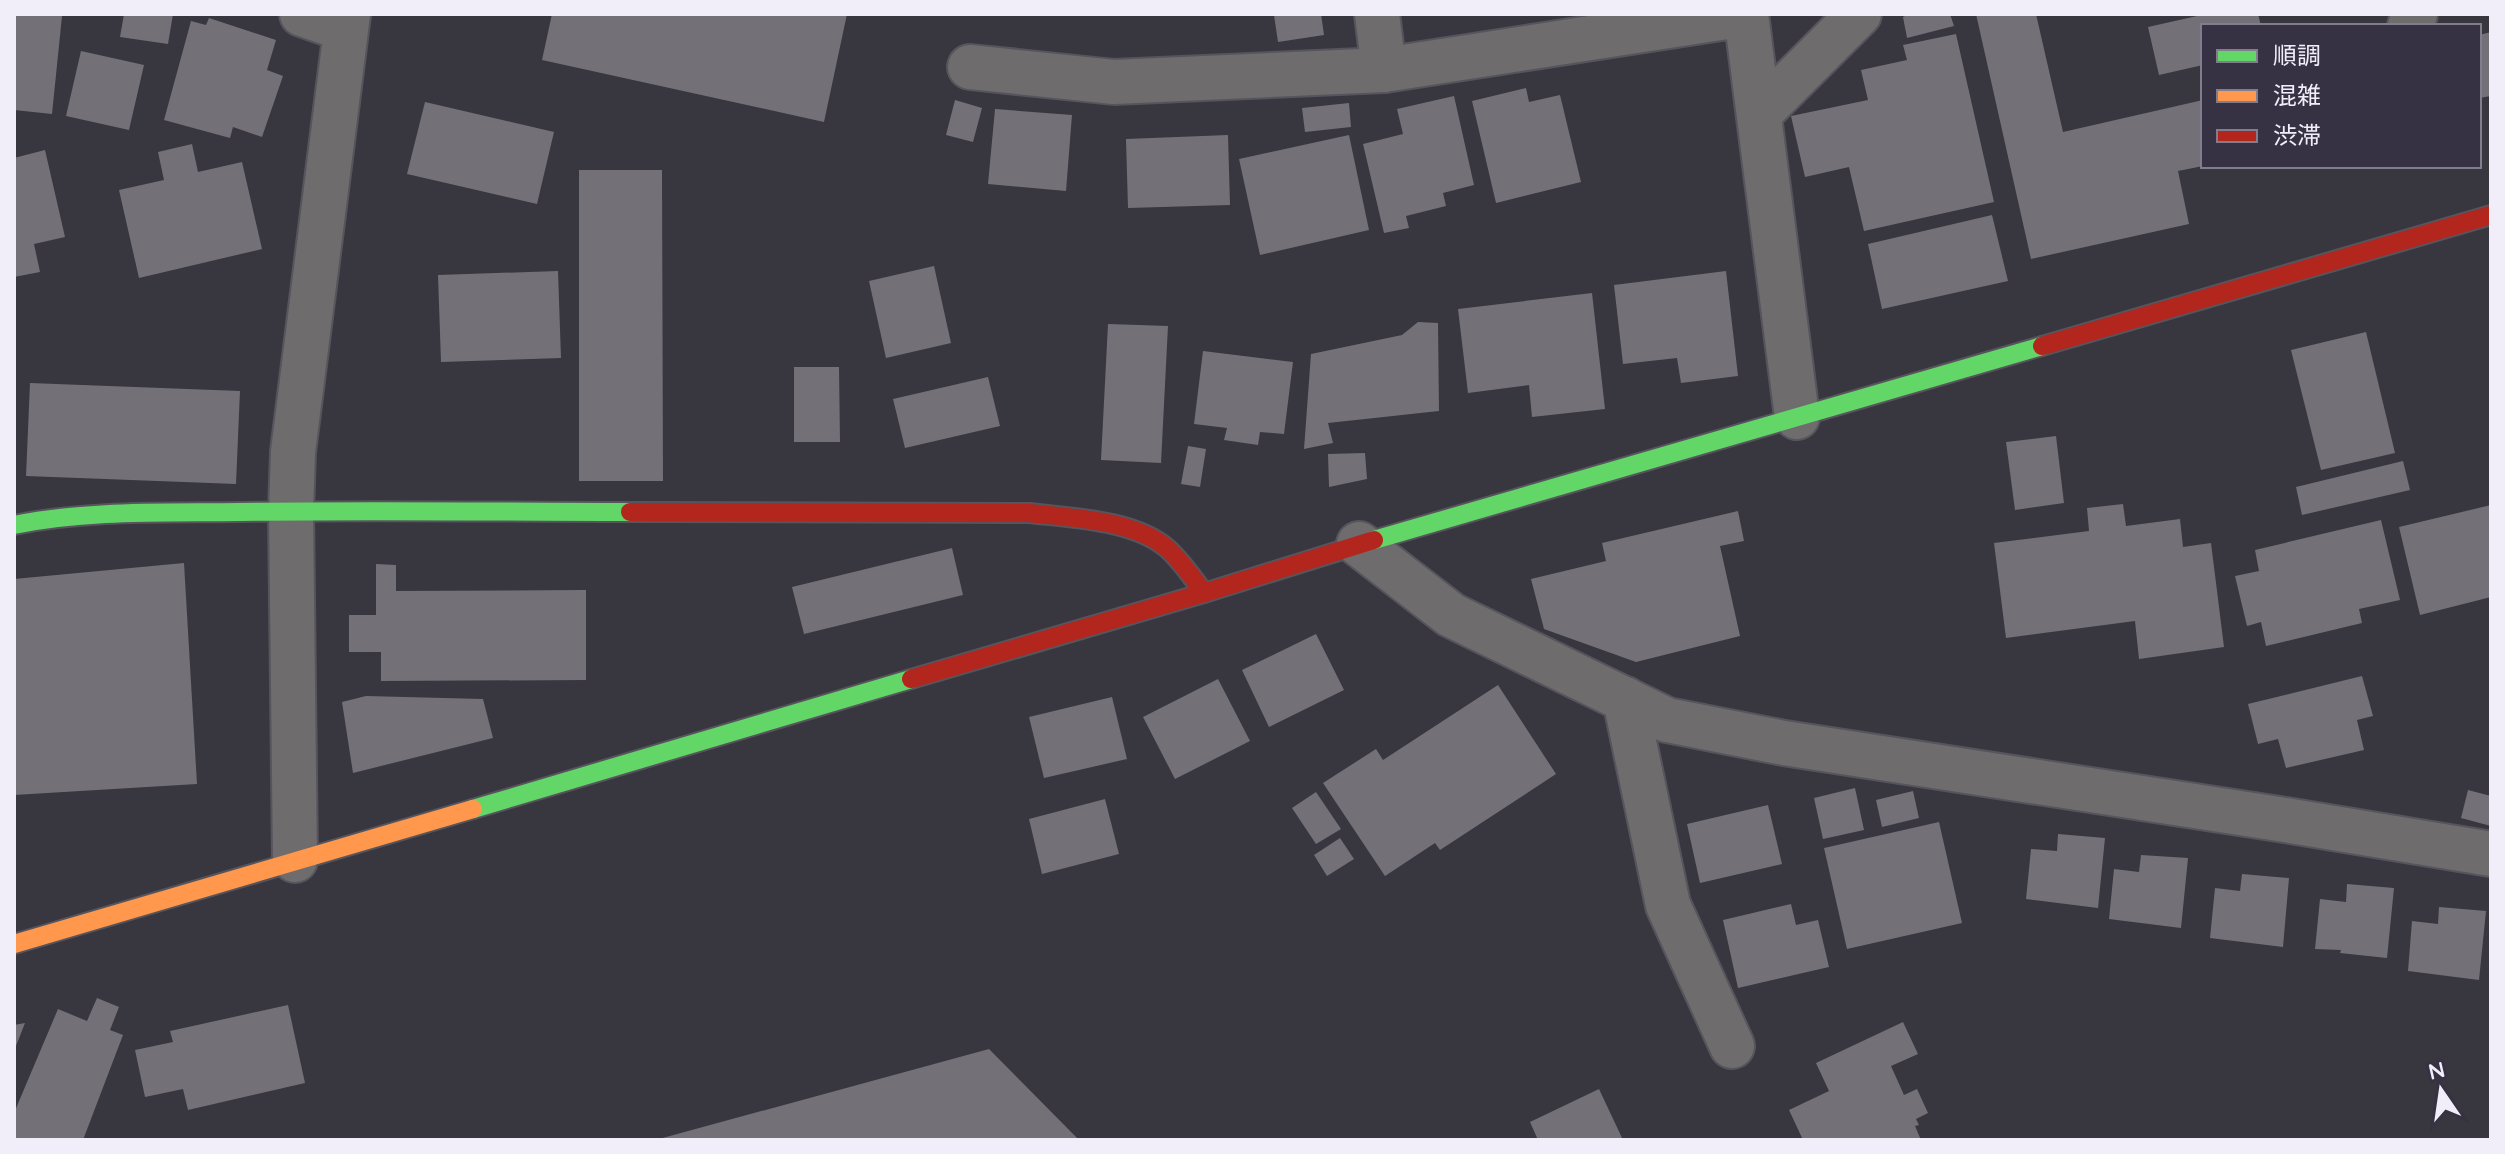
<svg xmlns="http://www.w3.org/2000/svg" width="2505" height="1154" font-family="Quicksand,'Noto Sans JP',sans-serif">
<rect width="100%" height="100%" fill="#38363f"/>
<g fill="#747078">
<polygon points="14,14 62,16 52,114 14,110"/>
<polygon points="124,14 173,14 168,44 120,37"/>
<polygon points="552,14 847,14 824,122 542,60"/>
<polygon points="1321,14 1324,35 1278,42 1274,15"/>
<polygon points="1908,14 1950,14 1954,26 1907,38 1903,17"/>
<polygon points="1976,14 2036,14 2063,132 2203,100 2203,166 2178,171 2189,224 2031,259"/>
<polygon points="2206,14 2258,14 2261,26 2203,26 2203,65 2159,75 2148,27"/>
<polygon points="209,18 276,40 267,70 283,76 262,137 233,127 230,138 164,120 191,21 206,25"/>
<polygon points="2491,32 2491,96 2479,98 2479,35"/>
<polygon points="1956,34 1994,202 1864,231 1849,167 1805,177 1791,116 1868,100 1861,70 1907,60 1903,45"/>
<polygon points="81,51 144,65 129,130 66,116"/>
<polygon points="1526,88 1529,102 1560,95 1581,182 1496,203 1472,101"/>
<polygon points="1454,96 1474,185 1443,193 1446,206 1406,216 1409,228 1384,233 1363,144 1403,134 1397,109"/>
<polygon points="955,100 982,108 973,142 946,135"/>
<polygon points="425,102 554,132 537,204 407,174"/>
<polygon points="1349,103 1351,127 1305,132 1302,108"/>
<polygon points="995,109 1072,115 1066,191 988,184"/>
<polygon points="1228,135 1230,205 1128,208 1126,139"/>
<polygon points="1349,135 1369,230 1260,255 1239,159"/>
<polygon points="192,144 198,172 242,162 262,249 139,278 119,190 164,180 158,152"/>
<polygon points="45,150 65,237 34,244 40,272 14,277 14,158"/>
<polygon points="579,170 662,170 663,481 579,481"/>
<polygon points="1992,215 2008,281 1882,309 1868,244"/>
<polygon points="934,266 951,343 886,358 869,281"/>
<polygon points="558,271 561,358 441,362 438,275"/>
<polygon points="1726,271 1738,376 1681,383 1677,358 1623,364 1614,285"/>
<polygon points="1592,293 1605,409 1532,417 1529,385 1468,393 1458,309"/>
<polygon points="1418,322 1438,323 1439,411 1328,423 1333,443 1304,449 1311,354 1402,335"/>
<polygon points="1108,324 1168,326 1161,463 1101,460"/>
<polygon points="2366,332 2395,453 2321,470 2291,350"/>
<polygon points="1203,351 1293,362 1284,434 1260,432 1258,445 1224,440 1227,428 1194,424"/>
<polygon points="794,367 839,367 840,442 794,442"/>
<polygon points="988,377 1000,426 905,448 893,399"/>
<polygon points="30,383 240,391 236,484 26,476"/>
<polygon points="2056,436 2064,503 2015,510 2006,442"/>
<polygon points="1188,446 1206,449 1200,487 1181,484"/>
<polygon points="1365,453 1367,479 1329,487 1328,454"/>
<polygon points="2403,461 2410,490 2302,515 2296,487"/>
<polygon points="2123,504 2126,526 2180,519 2183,547 2211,543 2224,647 2139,659 2135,621 2006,638 1994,543 2089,531 2087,508"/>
<polygon points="2491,505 2491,597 2420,615 2399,527"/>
<polygon points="1738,511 1744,541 1720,546 1740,636 1636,662 1544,629 1531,579 1606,561 1602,543"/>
<polygon points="2381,520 2400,600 2359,609 2362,623 2266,646 2261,622 2247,626 2235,576 2259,571 2255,550"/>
<polygon points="952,548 963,595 804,634 792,587"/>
<polygon points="184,563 197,784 14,795 14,579"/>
<polygon points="376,564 396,565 396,591 586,590 586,680 381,681 381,652 349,652 349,615 376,615"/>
<polygon points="1316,634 1344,690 1269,727 1242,670"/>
<polygon points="2362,676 2373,716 2357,720 2364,750 2286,768 2278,739 2258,744 2248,704"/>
<polygon points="1218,679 1250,741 1175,779 1143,717"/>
<polygon points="1498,685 1556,774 1440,850 1435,843 1385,876 1323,783 1376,749 1383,760"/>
<polygon points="366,696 483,699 493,738 353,773 342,702"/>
<polygon points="1112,697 1127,759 1044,778 1029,717"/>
<polygon points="1855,788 1864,830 1823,839 1814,798"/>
<polygon points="2468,790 2491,796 2491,826 2461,818"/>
<polygon points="1913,791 1919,818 1882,827 1876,800"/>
<polygon points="1316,792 1341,829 1316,844 1292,808"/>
<polygon points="1105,799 1119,854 1042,874 1029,819"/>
<polygon points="1768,805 1782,864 1700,883 1687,824"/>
<polygon points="1939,822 1962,923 1847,949 1824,848"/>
<polygon points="2058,834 2105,838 2098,908 2026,899 2031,849 2057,851"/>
<polygon points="1340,838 1354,859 1327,876 1314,855"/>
<polygon points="2141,855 2188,858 2181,928 2109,919 2114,869 2139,872"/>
<polygon points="2242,874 2289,878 2283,947 2210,938 2215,888 2240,891"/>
<polygon points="2347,884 2394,888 2387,958 2340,953 2341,950 2315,949 2320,899 2346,902"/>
<polygon points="1791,904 1796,925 1818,920 1829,967 1738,988 1723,920"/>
<polygon points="2439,907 2486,911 2479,980 2408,971 2412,921 2438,924"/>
<polygon points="97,998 119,1007 110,1030 123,1035 83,1140 14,1140 14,1113 58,1009 87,1021"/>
<polygon points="288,1005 305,1083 188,1110 183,1089 145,1097 135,1050 173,1042 170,1031"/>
<polygon points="1903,1022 1918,1054 1891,1066 1904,1095 1917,1089 1928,1113 1916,1119 1919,1125 1915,1126 1921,1140 1803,1140 1789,1110 1829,1091 1816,1063"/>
<polygon points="25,1023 14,1051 14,1025"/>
<polygon points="989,1049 1079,1140 659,1140 659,1139"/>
<polygon points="1599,1089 1623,1140 1538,1140 1530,1122"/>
</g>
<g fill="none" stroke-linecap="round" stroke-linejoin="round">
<defs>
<g id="street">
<polyline points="302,14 345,29"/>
<polyline points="1377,14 1384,70"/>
<polyline points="1746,14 1797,417"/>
<polyline points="2410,26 2415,14"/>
<polyline points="970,67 1114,82 1384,70 1746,14"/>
<polyline points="1759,114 1859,14"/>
<polyline points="1359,544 1451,615 1667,720 1784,743 2279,819 2491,854"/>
<polyline points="1625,699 1668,905 1732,1046"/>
<polyline points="295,860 291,511 293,452 348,14"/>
</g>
<g id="fast">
<path d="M14 525C88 510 164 513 239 512 370 510 500 512 630 512"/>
<polyline points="1374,540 2042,346"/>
<polyline points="473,809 911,679"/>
</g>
<polyline id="slow" points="14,944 473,809"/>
<g id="jam">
<polyline points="2042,346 2491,215"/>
<path d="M630 512 1030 513C1072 518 1135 520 1168 549 1182 562 1193 578 1204 593"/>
<polyline points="911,679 1204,593 1374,540"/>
</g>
</defs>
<use href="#street" stroke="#56545c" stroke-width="48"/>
<use href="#fast" stroke="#56545c" stroke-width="22"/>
<use href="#slow" stroke="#56545c" stroke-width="22"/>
<use href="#jam" stroke="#56545c" stroke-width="22"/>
<use href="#street" stroke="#6f6c6d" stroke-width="44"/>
<use href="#fast" stroke="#63d668" stroke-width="18"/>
<use href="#slow" stroke="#ff974d" stroke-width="18"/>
<use href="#jam" stroke="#b3261e" stroke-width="18"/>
</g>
<rect width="2505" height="1154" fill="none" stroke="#f1eefa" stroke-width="32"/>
<rect x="2201" y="24" width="280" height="144" fill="#363243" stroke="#817d8c" stroke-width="2"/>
<rect x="2217" y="50" width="40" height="12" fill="#63d668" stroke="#817d8c" stroke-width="2"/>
<text x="2273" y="64" font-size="24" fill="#f1eefa">順調</text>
<rect x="2217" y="90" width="40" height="12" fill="#ff974d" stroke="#817d8c" stroke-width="2"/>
<text x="2273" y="104" font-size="24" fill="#f1eefa">混雑</text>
<rect x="2217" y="130" width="40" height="12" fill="#b3261e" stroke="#817d8c" stroke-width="2"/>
<text x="2273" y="144" font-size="24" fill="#f1eefa">渋滞</text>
<g transform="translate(2441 1090) rotate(347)" stroke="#363243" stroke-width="6" paint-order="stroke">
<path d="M0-6L14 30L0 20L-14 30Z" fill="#f1eefa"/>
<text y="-12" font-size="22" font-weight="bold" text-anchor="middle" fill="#f1eefa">N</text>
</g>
</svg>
